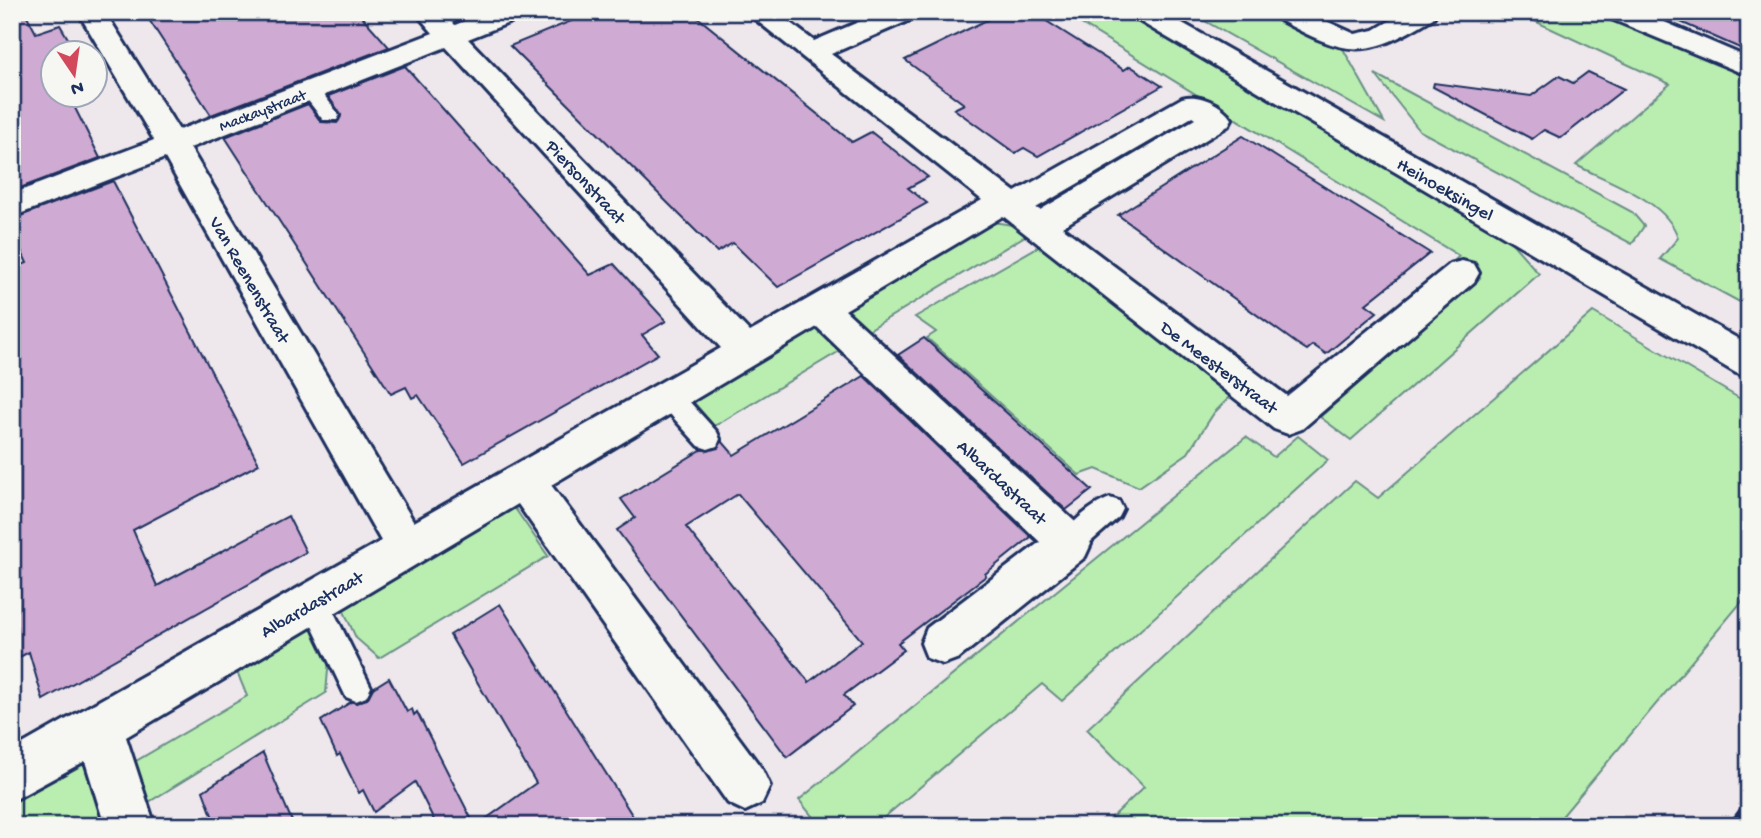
<svg xmlns="http://www.w3.org/2000/svg" width="1761" height="838" font-family="'Gochi Hand',sans-serif">
<rect width="100%" height="100%" fill="#eee7ec"/>
<filter id="ink" filterUnits="userSpaceOnUse"><feTurbulence type="fractalNoise" baseFrequency=".0143" numOctaves="2"/><feDisplacementMap in="SourceGraphic" scale="14" xChannelSelector="R" yChannelSelector="G"/><feConvolveMatrix kernelMatrix="1 2 1 2 8 2 1 2 1" color-interpolation-filters="sRGB"/></filter>
<g filter="url(#ink)">
<g fill="#b9eeb0" stroke="#6a8e87" stroke-width="2">
<polygon points="1062,12 1122,12 1512,243 1539,274 1351,440 1320,417 1480,278 1453,262 1459,256"/>
<polygon points="1189,12 1277,12 1342,47 1384,122"/>
<path d="M1515 12H1600L1749 78V307L1660 259 1678 238C1667 200 1608 182 1576 165L1670 84Z"/>
<polygon points="1375,74 1632,212 1644,226 1632,244 1420,131"/>
<polygon points="993,222 1019,226 1030,233 865,332 841,308"/>
<polygon points="1043,244 1235,392 1214,413 1188,453 1139,487 1096,469 1079,475 927,338 936,332 915,317"/>
<polygon points="1593,312 1749,404 1749,593 1554,826 1103,826 1144,787 1087,729 1355,481 1378,498"/>
<polygon points="819,323 843,349 718,424 714,426 690,398"/>
<polygon points="1298,436 1328,460 1062,701 1042,684 874,826 820,826 799,800 1246,437 1274,457"/>
<polygon points="514,507 548,556 379,658 356,638 342,607"/>
<polygon points="312,623 329,659 326,693 144,805 131,764 247,696 235,667"/>
<polygon points="84,757 105,826 12,826 12,800"/>
</g>
<g fill="#cfaad2" stroke="#1b2f5e" stroke-width="2" fill-rule="evenodd">
<polygon points="12,12 25,12 36,33 60,25 76,52 52,52 52,94 68,94 100,158 12,191"/>
<polygon points="144,12 358,12 389,47 211,115"/>
<polygon points="593,12 691,12 852,142 871,132 928,177 908,188 927,203 778,287 733,243 717,252 510,46"/>
<polygon points="1003,12 1032,12 1124,70 1130,66 1162,86 1038,156 1024,148 1015,153 954,109 964,104 905,60"/>
<polygon points="1658,12 1749,12 1749,52 1726,42"/>
<polygon points="405,66 590,275 614,264 666,321 642,335 658,354 464,463 418,395 412,398 406,387 391,394 225,137 308,104 321,122 337,123 341,115 328,96"/>
<polygon points="1588,72 1624,89 1561,138 1544,130 1532,139 1433,87 1434,83 1531,96 1559,76 1573,83"/>
<polygon points="1243,136 1430,253 1366,304 1377,312 1326,354 1313,345 1307,350 1296,343 1118,215"/>
<polygon points="113,181 259,464 133,530 157,586 288,516 306,552 43,700 29,652 12,661 12,269 27,263 12,231 12,219"/>
<polygon points="924,338 1052,454 1092,490 1066,510 898,355"/>
<path d="M864 376 1031 537 985 574 986 576 898 643 904 650 844 695 853 706 787 757 617 530 635 518 621 499 701 450 718 448 722 441 734 455ZM738 494 862 641 809 682 686 527Z"/>
<polygon points="500,604 565,708 639,826 476,826 536,783 450,635"/>
<polygon points="389,678 407,712 412,709 414,715 417,712 475,826 437,826 415,782 374,812 363,790 359,793 340,754 337,756 321,721 351,702 367,699 373,688"/>
<polygon points="263,753 294,826 216,826 203,791"/>
</g>
<g fill="none" stroke-linecap="round" stroke-linejoin="round">
<defs>
<g id="service">
<polygon points="310,84 317,86 337,112 339,116 337,120 323,120 303,94 301,90 303,86"/>
<polygon points="669,386 678,389 717,432 720,439 717,446 708,449 699,446 660,403 657,396 660,389"/>
<path d="M1110 498 1119 501 1123 509 1119 517 1079 552 1070 556 1061 552 1057 544C1065 527 1092 504 1110 498Z"/>
<polygon points="314,588 324,592 366,677 371,687 366,697 356,701 346,697 300,601 304,592"/>
</g>
<g id="minor">
<path d="M78 12H105L179 130 433 33 415 12H443L455 25 487 12H525L521 18 468 39 750 332 982 200 746 12H776L814 41 882 12H919L915 18 831 54 1015 192 1182 98C1199 93 1222 104 1232 119L1228 126 1062 227 1287 396 1450 264 1462 261 1474 264 1479 273 1474 282 1302 429 1288 434 1274 429 1003 216 845 310 1085 531 1091 544 1085 557 959 658 943 664 927 658 921 643 927 628 1040 542 817 327 551 485 762 769 770 786 762 803 745 811 728 803 518 504 126 737 155 826H105L85 761 12 801V750L381 541 165 158 12 217V194L154 140ZM446 47 721 348 414 522 190 148ZM1192 117 1195 119 1040 210 1036 208Z"/>
<path d="M1272 12H1306L1355 34 1374 30 1405 12H1437L1433 18C1364 61 1346 56 1276 18Z"/>
<polygon points="1605,12 1641,12 1749,58 1749,76 1609,18"/>
</g>
<polygon id="tertiary" points="1130,12 1163,12 1749,345 1749,377 1736,373 1134,18"/>
</defs>
<use href="#service" stroke="#1b2f5e" stroke-width="6"/>
<use href="#minor" stroke="#1b2f5e" stroke-width="6"/>
<use href="#tertiary" stroke="#1b2f5e" stroke-width="6"/>
<use href="#service" fill="#f6f6f2" fill-rule="evenodd"/>
<use href="#minor" fill="#f6f6f2" fill-rule="evenodd"/>
<use href="#tertiary" fill="#f6f6f2" fill-rule="evenodd"/>
<polyline stroke="#1b2f5e" stroke-width="6" points="1730,826 1749,800"/>
</g>
</g>
<g text-anchor="middle" stroke-width="5" stroke-linejoin="round" paint-order="stroke">
<g font-size="16" fill="#1b2f5e" stroke="#f6f6f2">
<text transform="translate(262 109) rotate(-21)" y="6">Mackaystraat</text>
</g>
<g font-size="19" fill="#1b2f5e" stroke="#f6f6f2">
<text transform="translate(587 181) rotate(47)" y="7">Piersonstraat</text>
<text transform="translate(1446 188) rotate(30)" y="7">Heihoeksingel</text>
<text transform="translate(251 279) rotate(60)" y="7">Van Reenenstraat</text>
<text transform="translate(1220 366) rotate(37)" y="7">De Meesterstraat</text>
<text transform="translate(1003 481) rotate(43)" y="7">Albardastraat</text>
<text transform="translate(311 603) rotate(-30)" y="7">Albardastraat</text>
</g>
</g>
<rect width="1761" height="838" fill="none" stroke="#f6f6f2" stroke-width="42"/>
<rect x="21" y="21" width="1719" height="796" fill="none" stroke="#1b2f5e" stroke-width="2.5" filter="url(#ink)"/>
<g transform="translate(74 74) rotate(167)"><circle r="33" fill="#f6f6f2" stroke="#9ea6b7" stroke-width="2"/>
<path d="M0-5L12 26L0 18L-12 26Z" fill="#d1495b"/>
<text y="-10" font-size="19" font-weight="bold" text-anchor="middle" fill="#1b2f5e">N</text>
</g>
</svg>
